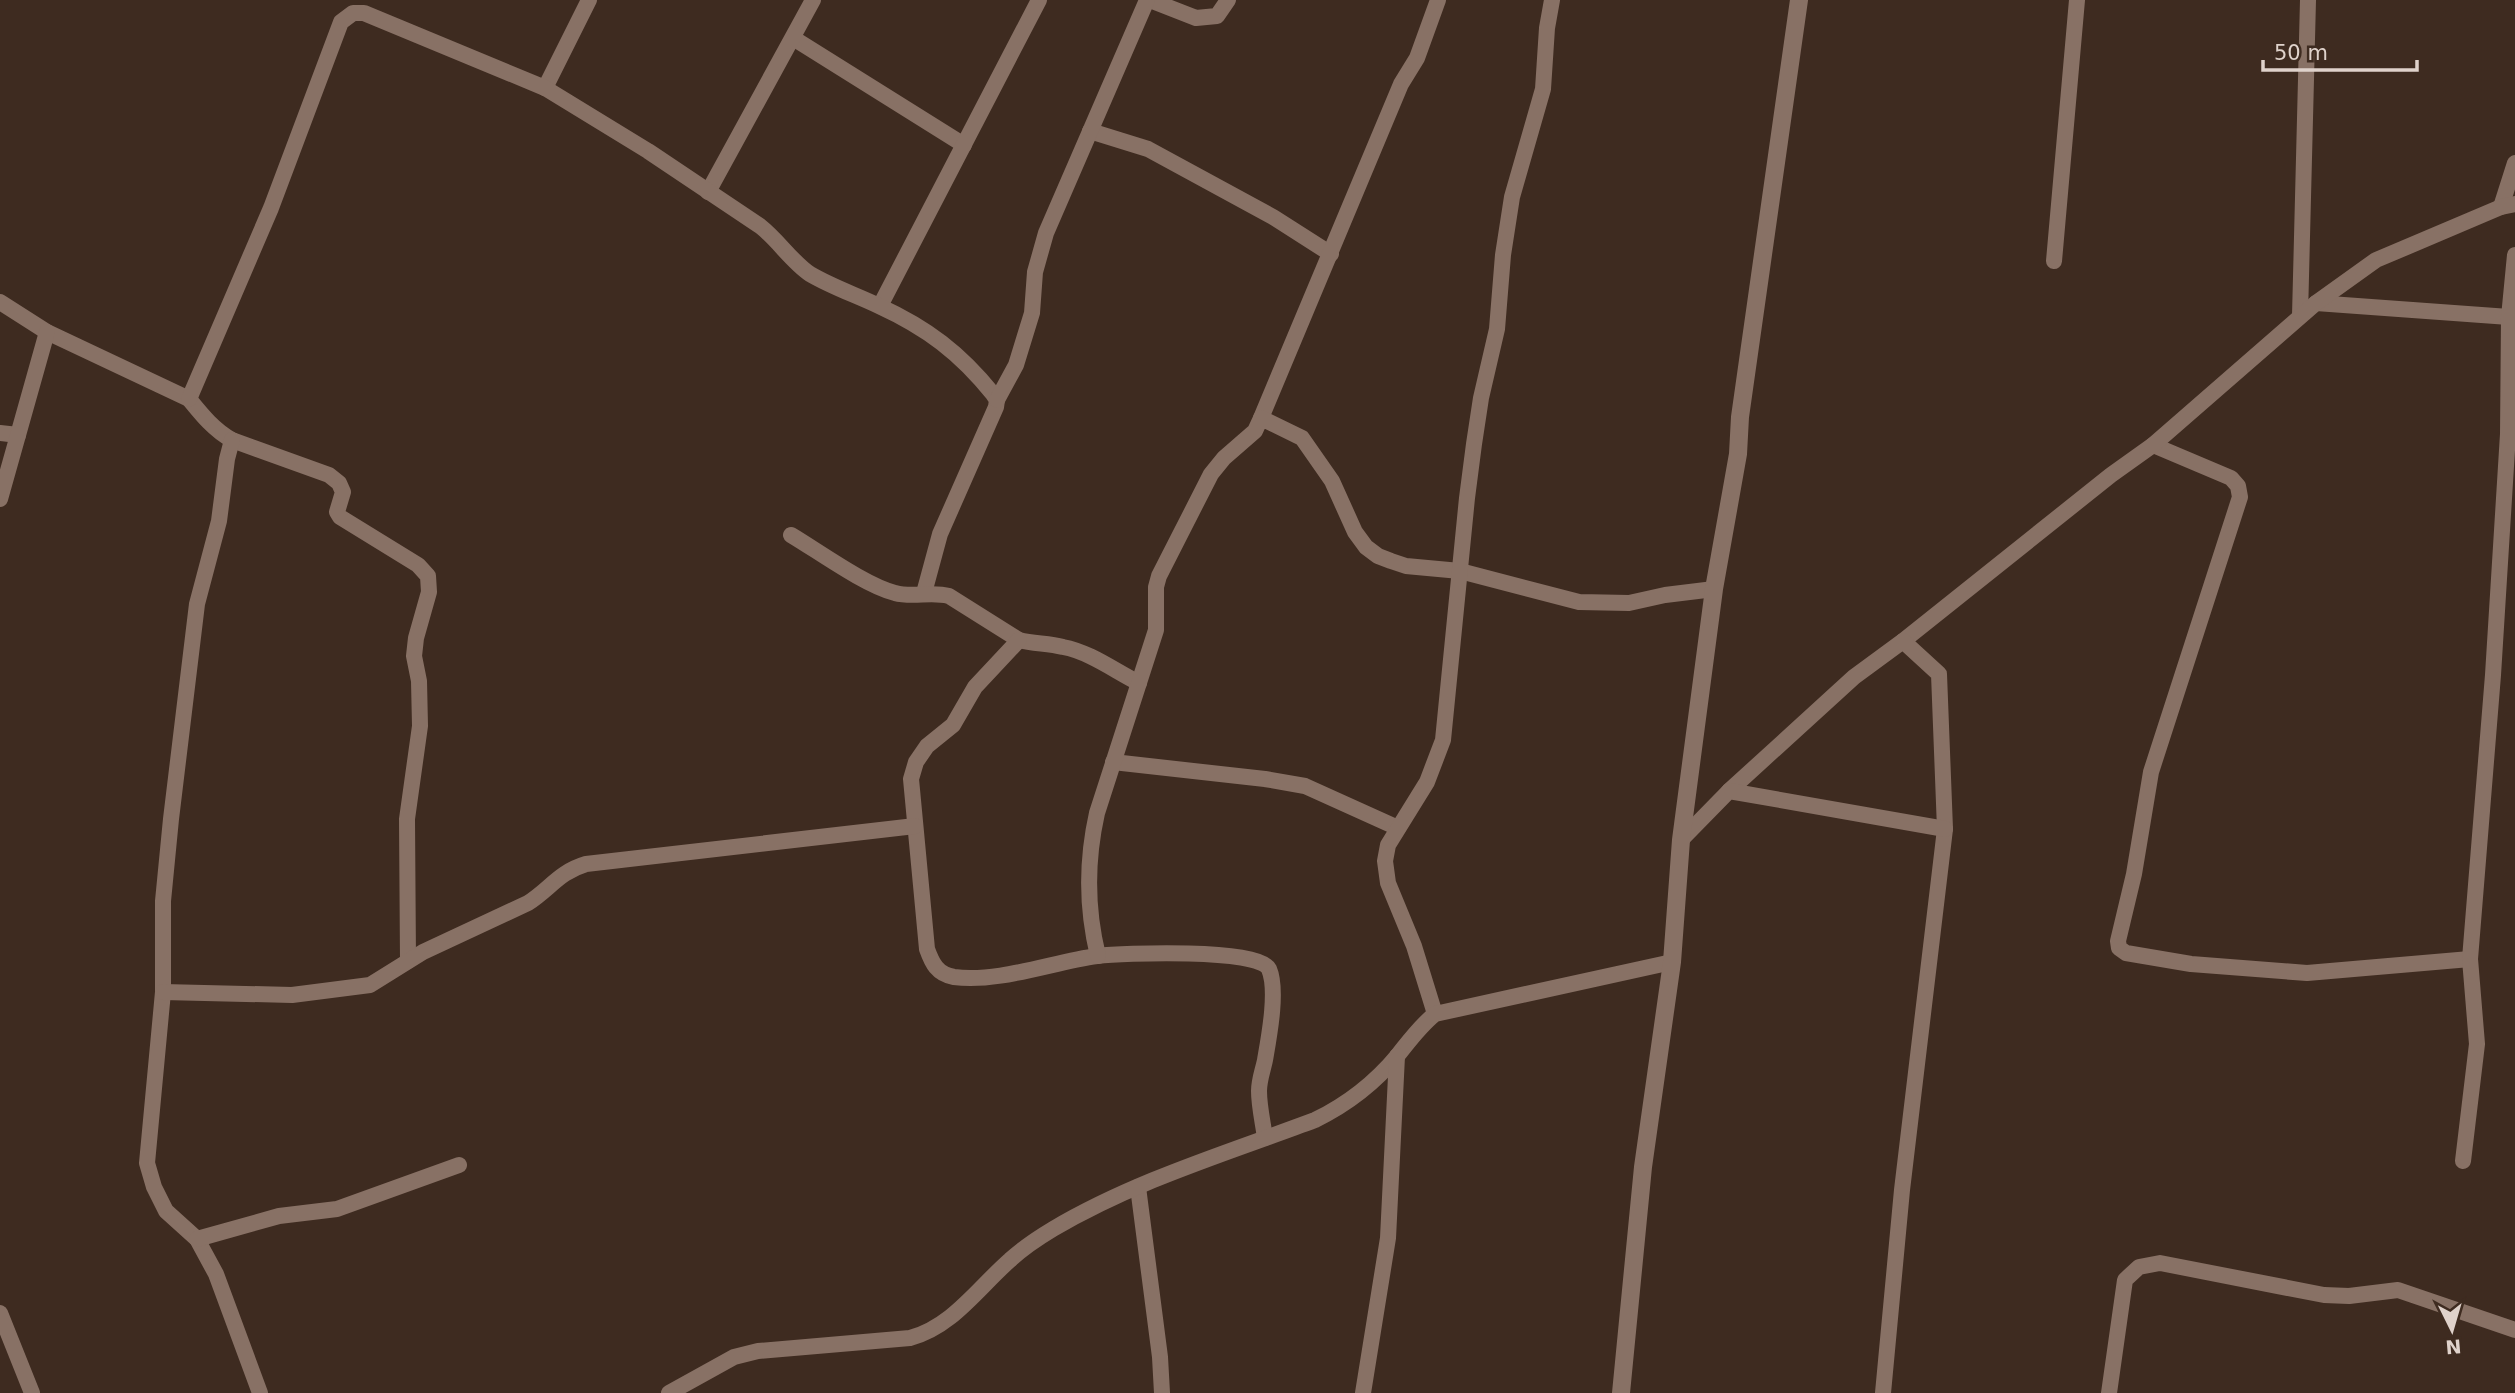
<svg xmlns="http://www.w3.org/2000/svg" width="2515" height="1393" font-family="'DejaVu Sans',sans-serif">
<rect width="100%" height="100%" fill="#3e2b20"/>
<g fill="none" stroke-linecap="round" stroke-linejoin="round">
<g stroke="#887165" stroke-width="16">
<polyline points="1150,0 1196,18 1217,16 1228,0"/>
<polyline points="793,38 964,145"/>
<polyline points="545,88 589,0"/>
<polyline points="1090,131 1148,149 1273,217 1331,254"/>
<polyline points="708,192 813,0"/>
<polyline points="2501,207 2515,163"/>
<polyline points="2054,261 2077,0"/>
<path d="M0 302 47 332 189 399C202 415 214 430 232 440L329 475 339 483 343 492 337 512 340 517 418 565 428 576 429 592 416 638 414 656 419 681 420 726 407 819 408 961"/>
<polyline points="2316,303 2509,317"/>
<polyline points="880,306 1039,0"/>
<polyline points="2300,316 2308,0"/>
<path d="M189 399 271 208 341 22 353 13H364L545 88 648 151 760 226C778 240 792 262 810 274 832 287 856 295 879 306 927 328 960 353 993 394L997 400 996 407 940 534 924 593"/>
<polyline points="997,400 1016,365 1032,313 1035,272 1046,233 1147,0"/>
<polyline points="1261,418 1401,84 1417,58 1438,0"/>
<polyline points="0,433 18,435"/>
<polyline points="232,440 227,459 219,521 197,604 171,819 163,901 163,992 147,1163 154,1187 166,1211 197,1239 216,1274 260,1393"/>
<polyline points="2153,445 2231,478 2238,486 2240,497 2151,772 2134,874 2118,941 2119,948 2126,953 2191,964 2307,973 2470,959"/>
<polyline points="0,499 47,332"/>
<path d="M791 535C818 551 866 586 895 593 913 598 931 591 949 596L1019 640C1034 644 1048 643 1063 647 1090 652 1115 671 1139 683"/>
<path d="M1019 640 975 687 953 725 927 746 916 762 911 779 927 949C932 963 937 974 954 977 998 983 1053 962 1097 956 1122 953 1259 948 1269 969 1278 990 1269 1037 1265 1060 1263 1070 1259 1080 1259 1091 1259 1106 1263 1123 1265 1138"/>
<polyline points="1903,641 2111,475 2153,445 2316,303 2376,260 2501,207 2515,204"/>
<polyline points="1113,762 1265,779 1305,786 1398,828"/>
<polyline points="1729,791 1854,677 1903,641 1939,674 1945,829 1902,1190 1883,1393"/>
<polyline points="1681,840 1729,791 1945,829"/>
<path d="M1098 956C1086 907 1086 862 1097 813L1156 630V587L1159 576 1211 474 1224 458 1255 431 1261 418 1302 438 1332 481 1355 532 1366 547 1378 556 1391 561 1406 566 1460 571 1579 602 1629 603 1665 595 1714 589"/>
<path d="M163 992 292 995 370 985 423 952 528 903C550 889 559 872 586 864L915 826"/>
<polyline points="1435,1014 1414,946 1388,883 1385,861 1388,845 1427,782 1443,740 1467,498 1474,444 1481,398 1497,329 1503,255 1512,197 1543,89 1547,28 1552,0"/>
<polyline points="2463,1161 2477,1044 2470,959 2493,675 2508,434 2509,317 2515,255"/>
<polyline points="1138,1187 1160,1357 1162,1393"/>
<polyline points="197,1239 279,1216 337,1209 459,1165"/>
<polyline points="0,1313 32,1393"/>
<path d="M669 1393 734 1357 758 1351 910 1338C952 1327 978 1288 1010 1260 1023 1248 1038 1238 1053 1229 1134 1181 1227 1153 1315 1120 1348 1104 1374 1084 1398 1055 1410 1040 1420 1026 1435 1014L1672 962"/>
<polyline points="1363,1393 1388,1238 1397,1056"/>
<polyline points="2109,1393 2125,1280 2139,1267 2160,1263 2324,1295 2349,1296 2398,1290 2515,1330"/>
</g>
<polyline stroke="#887165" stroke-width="18" points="1621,1393 1643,1167 1672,962 1681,840 1714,589 1738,454 1740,417 1799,0"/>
</g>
<g transform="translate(2452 1330) rotate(175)" stroke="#3e2b20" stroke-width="5" paint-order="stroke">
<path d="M0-5L12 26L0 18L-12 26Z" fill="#dfd2cb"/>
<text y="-10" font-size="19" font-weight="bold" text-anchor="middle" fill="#dfd2cb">N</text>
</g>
<path d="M2263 60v10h154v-10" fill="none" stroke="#dfd2cb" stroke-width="3.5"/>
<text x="2274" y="60" font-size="21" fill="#dfd2cb" stroke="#3e2b20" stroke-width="5" paint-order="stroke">50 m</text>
</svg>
